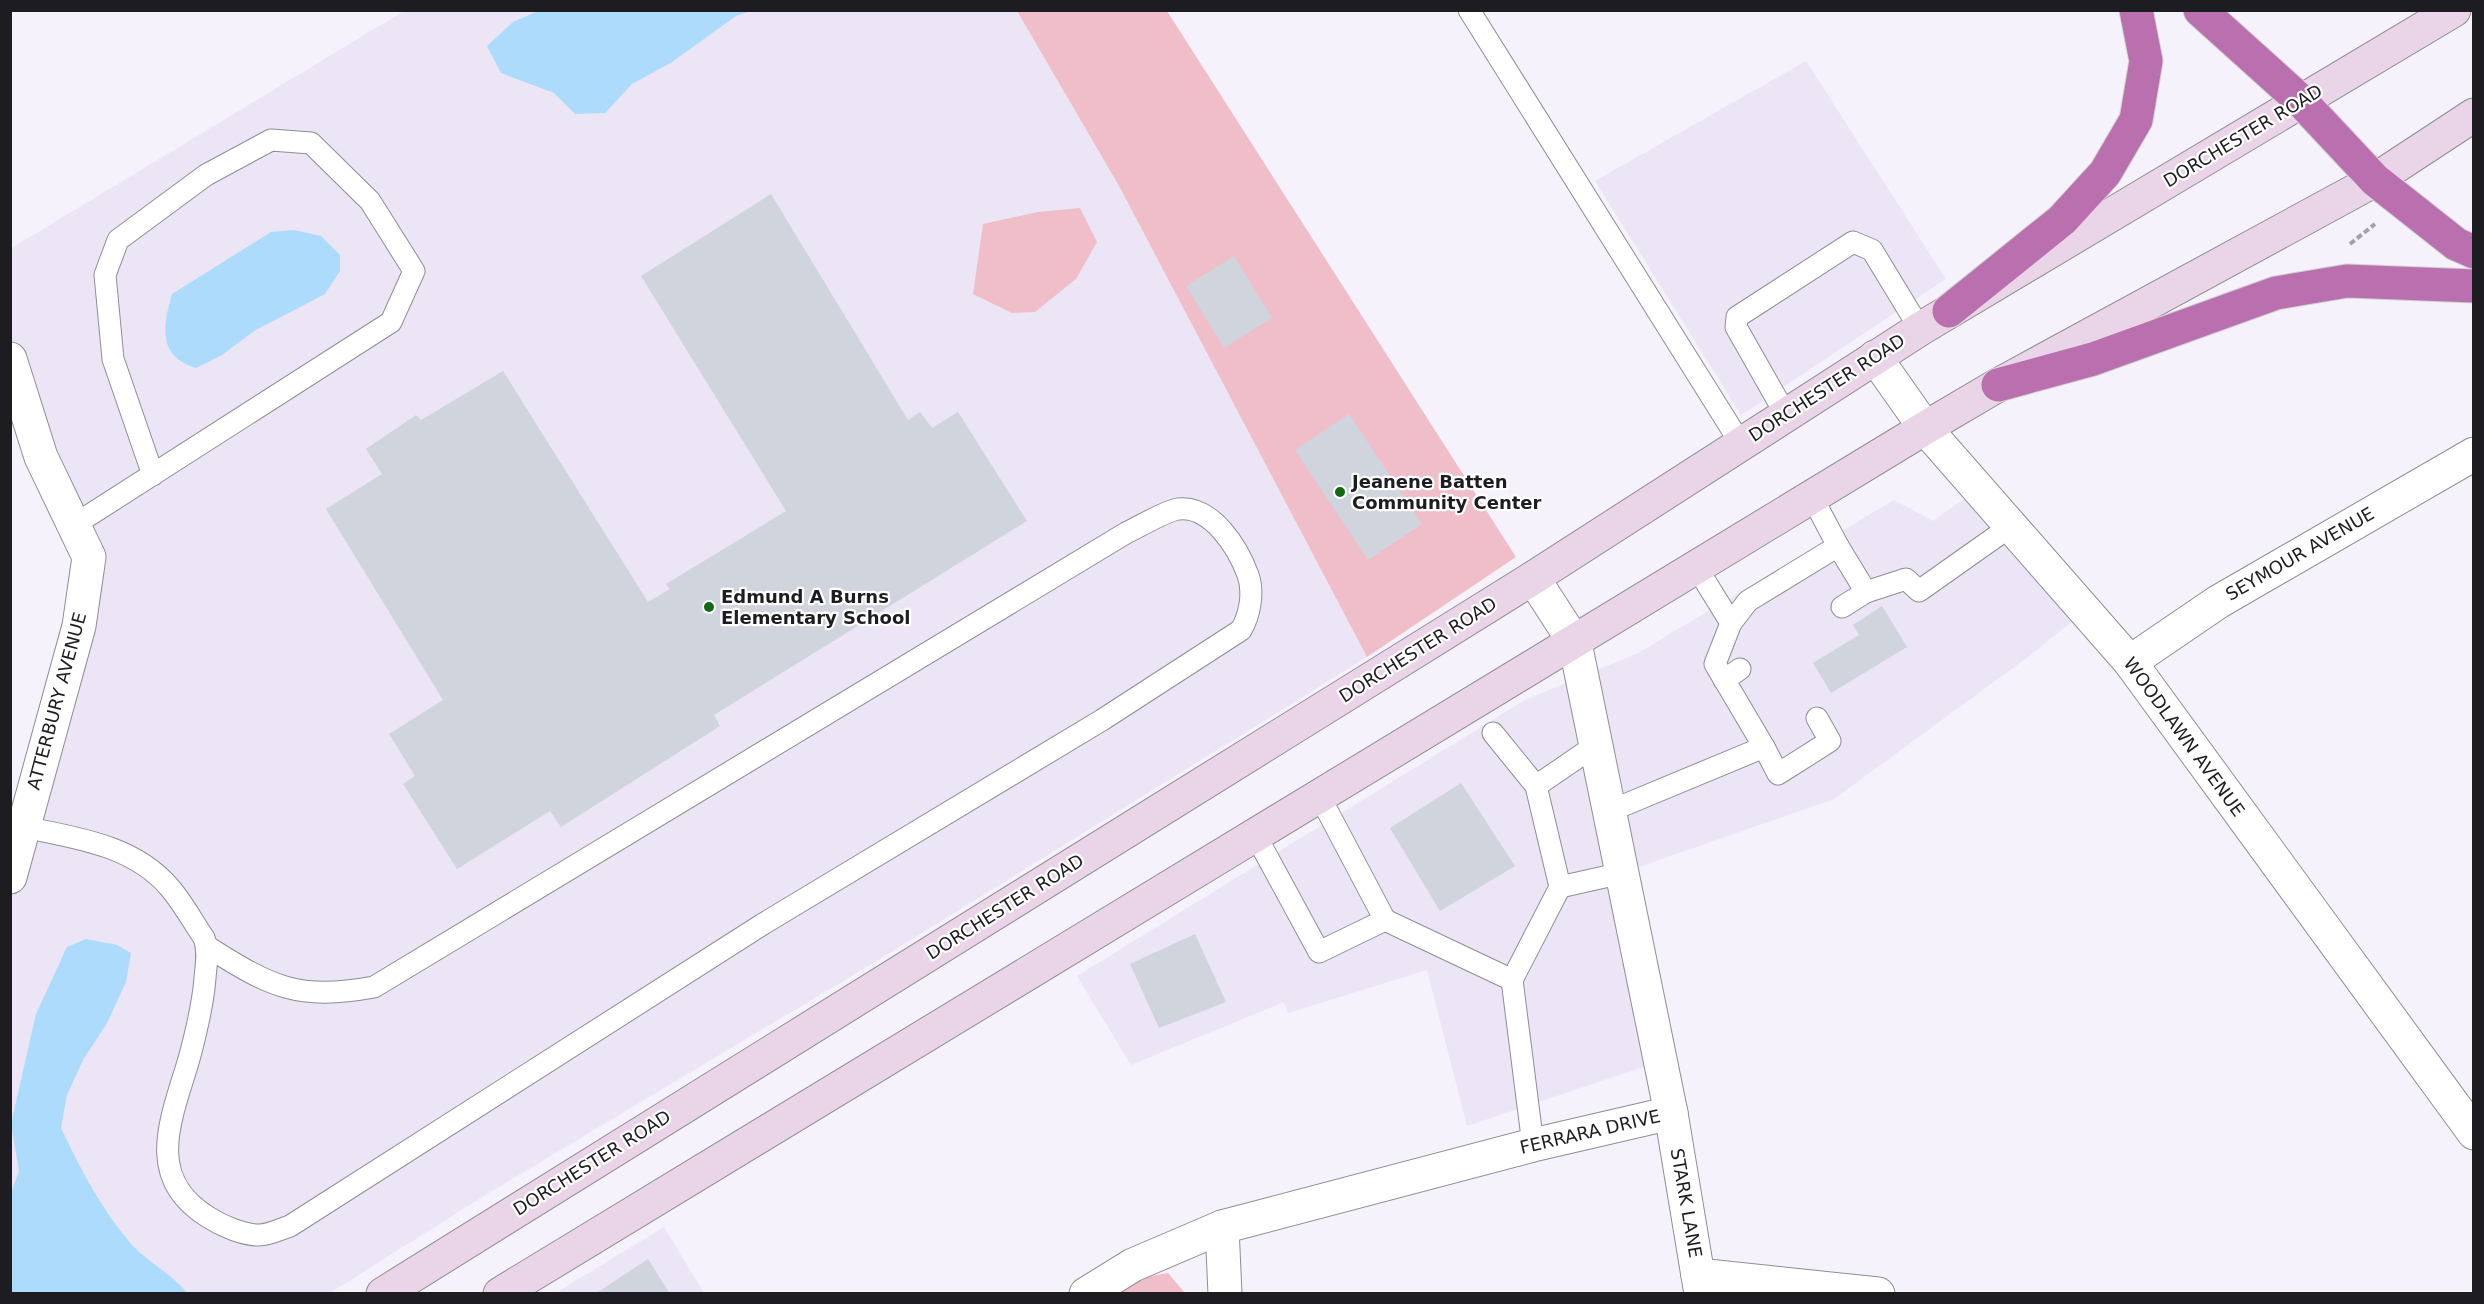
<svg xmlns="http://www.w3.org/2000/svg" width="2484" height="1304" font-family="'DejaVu Sans',sans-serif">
<rect width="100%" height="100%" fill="#f5f2fb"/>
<g fill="#ebe5f5">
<polygon points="404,11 1017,11 1119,186 1367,657 880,959 487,1194 330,1293 11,1293 11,878 89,557 11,345 10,249"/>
<polygon points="1806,61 1946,279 1741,415 1595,181"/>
<polygon points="1978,489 2085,611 2032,654 1834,799 1622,873 1661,1061 1467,1126 1427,970 1288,1013 1284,1002 1131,1065 1077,976 1525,700 1638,653 1894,500 1933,521"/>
<polygon points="664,1227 704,1293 560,1294 559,1291"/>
</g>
<g fill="#f0bec9">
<polygon points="1017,11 1167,11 1516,557 1367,657 1119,186"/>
<polygon points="1080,208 1097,242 1076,279 1035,312 1012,313 973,294 983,224 1038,212"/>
<polygon points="1168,1273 1185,1293 1114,1294 1139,1278"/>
</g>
<g fill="#addbfb">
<polygon points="538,11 538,10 750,11 736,16 672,62 632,84 605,113 575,114 554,93 501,73 487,46 513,22"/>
<path d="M294 230 321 236 340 255V271L325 294 254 331 222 355 196 368C157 356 163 326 172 294L271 232Z"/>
<path d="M86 939 117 945 131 953 126 982 107 1023 83 1060 67 1095 61 1128C80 1168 102 1211 132 1245 149 1263 172 1274 187 1293H11V1193L19 1171 11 1124 36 1014 67 947Z"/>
</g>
<g fill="#d0d4dc">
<polygon points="771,194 908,420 920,412 932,428 958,412 1027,521 714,715 720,726 561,827 550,811 457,869 403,784 415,776 389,734 443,700 326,509 382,474 366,449 416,415 421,420 503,371 648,602 670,589 666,584 786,511 641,276"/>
<polygon points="1234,256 1272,318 1224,348 1186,286"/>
<polygon points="1349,414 1422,524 1368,560 1295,450"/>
<polygon points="1882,606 1907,647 1831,693 1813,663 1859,635 1853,625"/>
<polygon points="1461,783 1515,866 1440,911 1390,828"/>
<polygon points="1195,934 1226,1002 1159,1028 1130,964"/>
<polygon points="648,1259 670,1294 595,1294"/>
</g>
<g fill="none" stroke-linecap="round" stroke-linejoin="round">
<defs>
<g id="service">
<polyline points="1469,10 1741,444"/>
<polyline points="1786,415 1736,327 1737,317 1853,242 1872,250 1920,329"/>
<polyline points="74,525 391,322 414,271 370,201 311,143 271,140 206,175 118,240 105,275 113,359 153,475"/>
<polyline points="1838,546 1866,592 1906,579 1919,591 2011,526"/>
<polyline points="1842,607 1866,592"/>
<polyline points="1731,623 1748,601 1838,546 1812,497"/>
<polyline points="1724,680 1740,669"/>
<polyline points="1493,733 1536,786 1560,887 1512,980"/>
<polyline points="1764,747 1778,774 1830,741 1817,718"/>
<polyline points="1536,786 1596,745"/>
<polyline points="1320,797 1385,920"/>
<polyline points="1610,811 1764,747 1715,664 1731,623 1697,568"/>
<path d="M24 827C76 838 134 845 170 888 183 903 193 922 204 938 209 951 206 965 205 978 203 1005 196 1033 189 1059 172 1117 143 1177 208 1217 222 1226 243 1235 259 1235 269 1235 281 1229 290 1226L763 924 1102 720 1241 630C1250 615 1254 592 1248 575 1238 548 1212 505 1178 509 1165 511 1139 527 1126 533L374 987C298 1001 271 987 208 947"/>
<polyline points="1256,836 1319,952 1385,920 1512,980 1533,1145"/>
<polyline points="1560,887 1622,873"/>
</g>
<g id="minor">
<polyline points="1875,357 1925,428 2130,662 2474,1133"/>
<polyline points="10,359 41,457 89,557 79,626 10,877"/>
<polyline points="1533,578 1575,643 1671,1113 1701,1294"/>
<polyline points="2130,662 2218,602 2474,454"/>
<polyline points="1222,1227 1225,1294"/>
<polyline points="1698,1275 1878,1294"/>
<polyline points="1086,1294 1133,1265 1222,1227 1533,1145 1671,1113"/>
</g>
<g id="secondary">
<polyline points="383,1294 1533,578 1920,329 2454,10"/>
<polyline points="500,1294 1925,428 1998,385 2375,180 2474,115"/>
</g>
<g id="motorway">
<polyline points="2200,10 2301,101 2375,180 2456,244 2474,252"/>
<polyline points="1949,311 2062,220 2105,173 2136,120 2146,61 2136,10"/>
<polyline points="1998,385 2093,359 2276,293 2347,281 2474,286"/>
</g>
</defs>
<use href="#service" stroke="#8f8d95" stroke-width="23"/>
<use href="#minor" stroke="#8f8d95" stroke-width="35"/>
<use href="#secondary" stroke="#8f8d95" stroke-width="35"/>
<use href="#motorway" stroke="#d2d2d2" stroke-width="35"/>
<polyline stroke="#a4a1a8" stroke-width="4" stroke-dasharray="6 3" stroke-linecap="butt" points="2350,244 2375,224"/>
<use href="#service" stroke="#fff" stroke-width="21"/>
<use href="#minor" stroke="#fff" stroke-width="33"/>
<use href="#secondary" stroke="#ead4e7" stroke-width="33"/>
<use href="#motorway" stroke="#ba70ae" stroke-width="33"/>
</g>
<g fill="#126911" stroke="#fff" stroke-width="2">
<circle cx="1340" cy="492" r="6"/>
<circle cx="709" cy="607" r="6"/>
</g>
<g text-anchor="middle" stroke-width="4.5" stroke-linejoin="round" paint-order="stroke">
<g font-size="18" fill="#1d1c20" stroke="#fff">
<text transform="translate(2243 136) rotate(-31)" y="6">DORCHESTER ROAD</text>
<text transform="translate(1827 388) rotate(-33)" y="6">DORCHESTER ROAD</text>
<text transform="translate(2300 554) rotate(-30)" y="6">SEYMOUR AVENUE</text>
<text transform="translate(1418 650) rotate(-32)" y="6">DORCHESTER ROAD</text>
<text transform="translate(57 701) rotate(-75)" y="6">ATTERBURY AVENUE</text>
<text transform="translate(2184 737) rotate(54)" y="6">WOODLAWN AVENUE</text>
<text transform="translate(1005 907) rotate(-32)" y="6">DORCHESTER ROAD</text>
<text transform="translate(1590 1132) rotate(-13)" y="6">FERRARA DRIVE</text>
<text transform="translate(592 1163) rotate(-32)" y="6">DORCHESTER ROAD</text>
<text transform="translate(1686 1203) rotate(80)" y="6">STARK LANE</text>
</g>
<g font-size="18" font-weight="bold" fill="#1d1c20" stroke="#fff" text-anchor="start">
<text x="1352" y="488">Jeanene Batten<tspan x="1352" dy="21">Community Center</tspan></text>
<text x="721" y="603">Edmund A Burns<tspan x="721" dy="21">Elementary School</tspan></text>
</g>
</g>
<rect width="2484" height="1304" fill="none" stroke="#1d1c20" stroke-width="24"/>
</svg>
